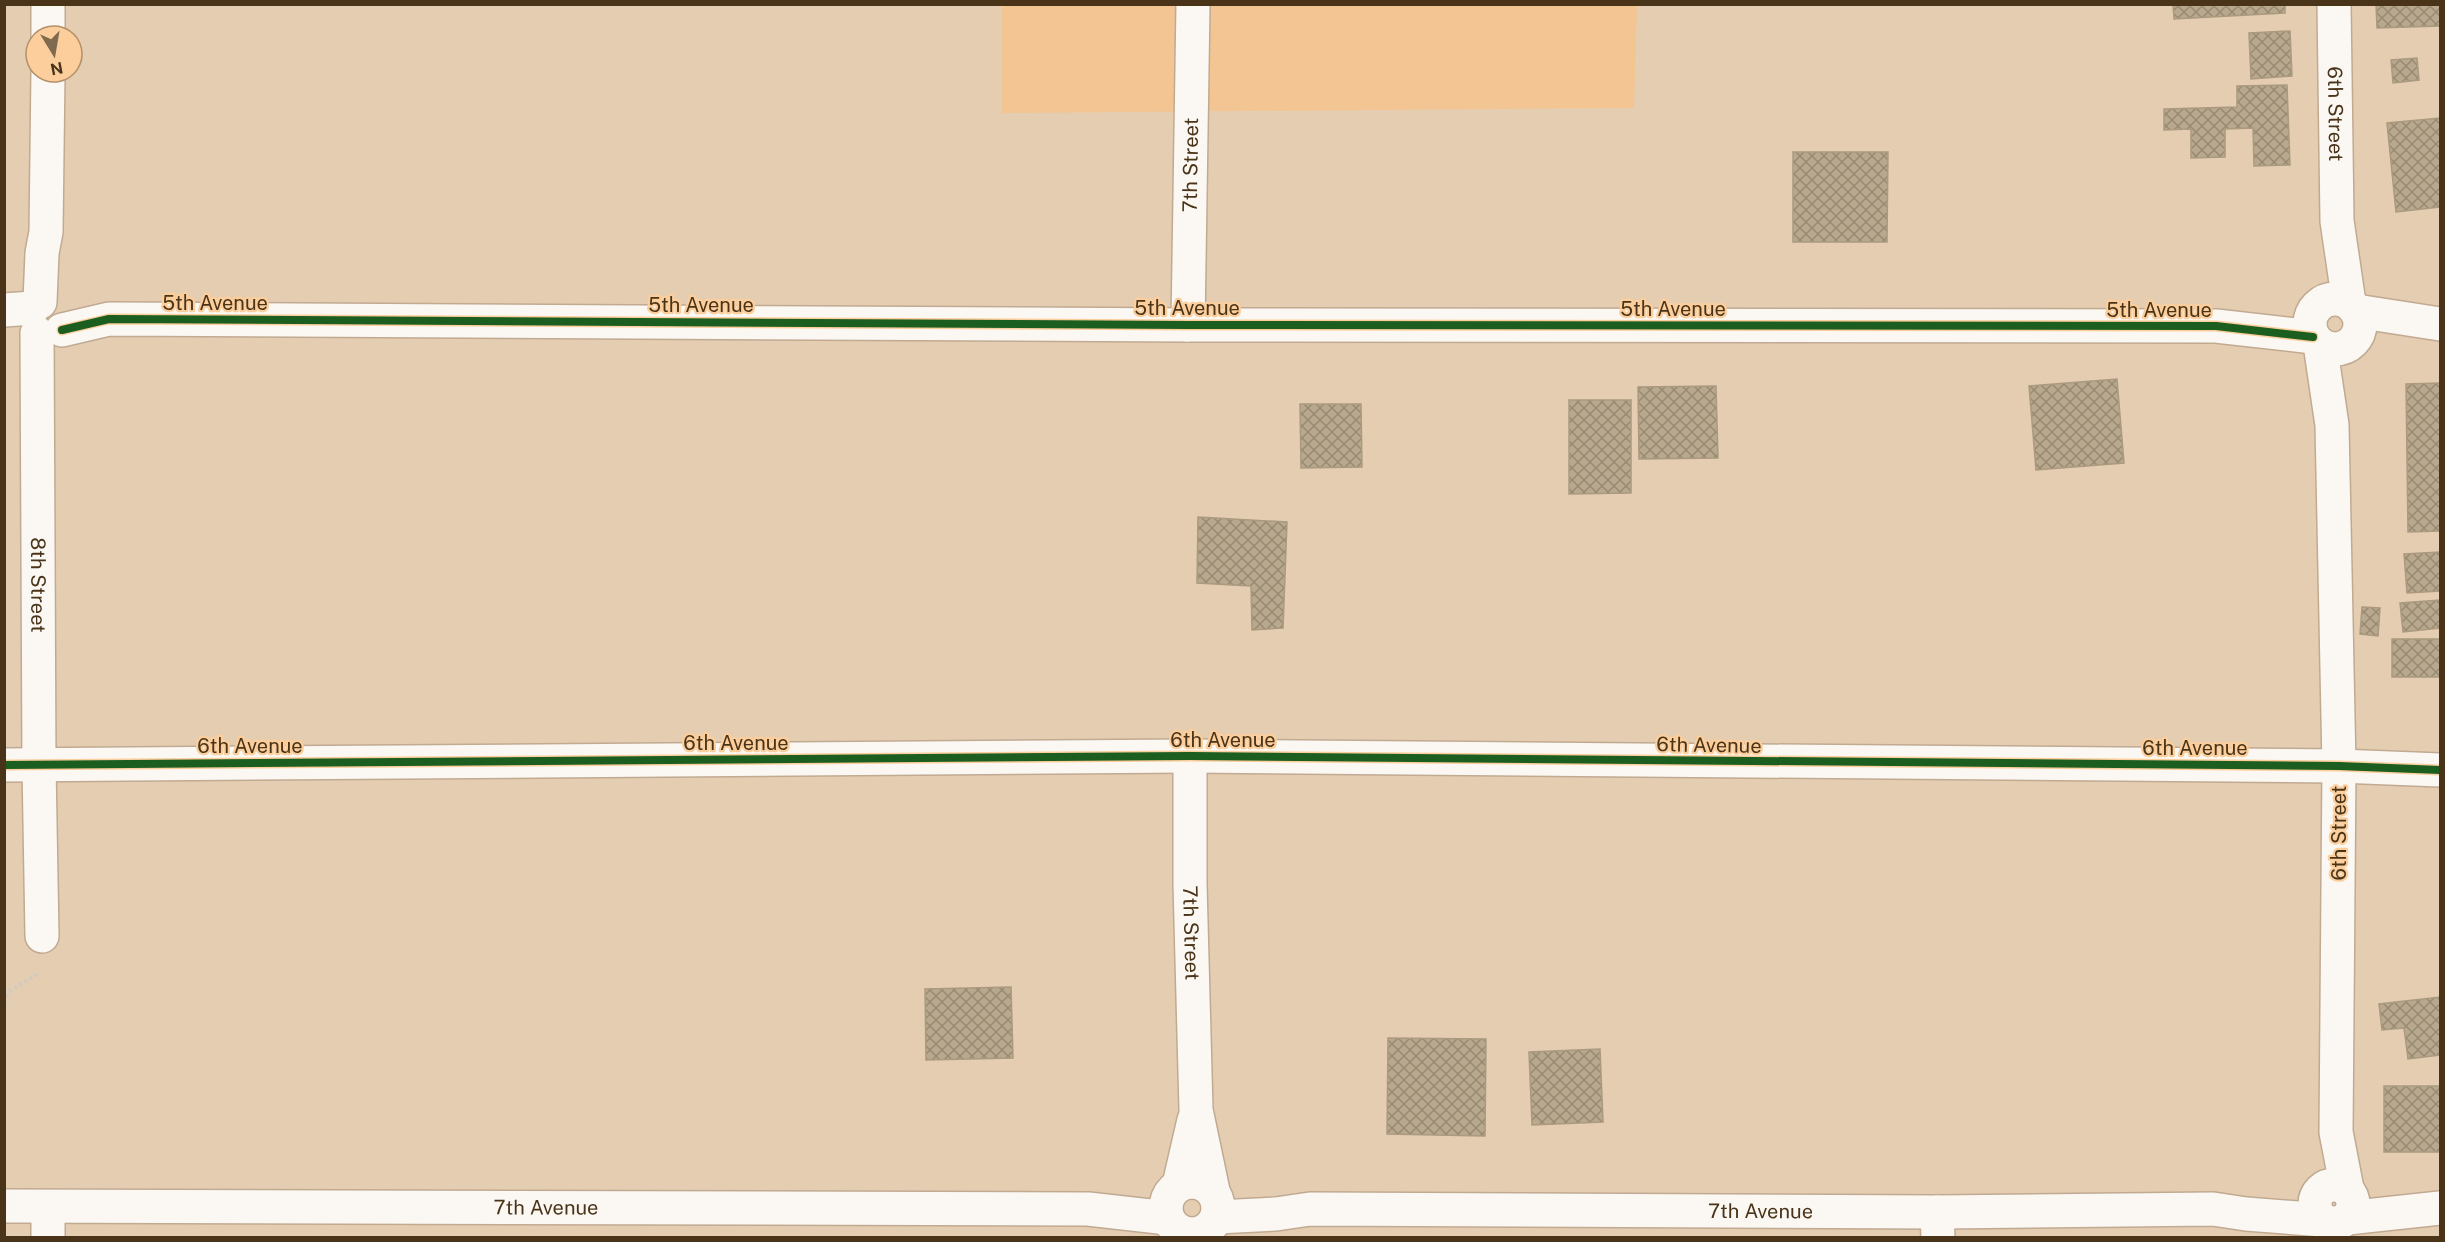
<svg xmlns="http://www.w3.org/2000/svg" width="2445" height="1242" font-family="'Public Sans',sans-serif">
<defs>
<pattern id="building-cross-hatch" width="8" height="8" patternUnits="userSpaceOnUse" patternTransform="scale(1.5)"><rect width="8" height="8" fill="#b8a88d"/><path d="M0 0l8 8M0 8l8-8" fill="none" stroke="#988a72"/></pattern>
</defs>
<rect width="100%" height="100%" fill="#e5cdb2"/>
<polygon fill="#f2c592" points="1002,5 1637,5 1634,108 1002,113"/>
<g fill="url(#building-cross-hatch)" stroke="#ab9a7f" stroke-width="1.5">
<polygon points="2173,4 2285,4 2285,13 2174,19"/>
<polygon points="2376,4 2440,4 2440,26 2377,28"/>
<polygon points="2290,31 2292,76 2251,79 2249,33"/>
<polygon points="2417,58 2419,80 2393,83 2391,60"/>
<polygon points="2287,85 2290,165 2254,166 2253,128 2225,129 2225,157 2191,158 2191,129 2164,130 2164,109 2237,107 2237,86"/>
<polygon points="2440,118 2440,215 2440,207 2396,212 2387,123"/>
<polygon points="1793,152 1888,152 1887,242 1793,242"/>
<polygon points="2117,379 2124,463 2036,470 2029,386"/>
<polygon points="2440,383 2440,531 2408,532 2406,384"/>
<polygon points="1716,386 1718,458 1639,459 1638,387"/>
<polygon points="1569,400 1631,400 1631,493 1569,494"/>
<polygon points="1300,404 1361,404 1362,467 1301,468"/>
<polygon points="1198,517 1287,522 1283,628 1252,630 1251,586 1197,583"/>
<polygon points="2440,552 2440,591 2407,593 2404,554"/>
<polygon points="2440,600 2440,628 2403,632 2400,603"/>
<polygon points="2362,607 2380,608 2378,636 2360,634"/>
<rect x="2392" y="639" width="48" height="38"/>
<polygon points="1011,987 1013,1058 926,1060 925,989"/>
<polygon points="2440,997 2440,1055 2408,1059 2404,1028 2382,1030 2379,1004"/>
<polygon points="1388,1038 1486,1039 1485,1136 1387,1134"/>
<polygon points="1600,1049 1603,1122 1532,1125 1529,1052"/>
<rect x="2384" y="1086" width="56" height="66"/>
</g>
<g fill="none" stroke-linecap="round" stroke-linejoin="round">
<defs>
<polyline id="lane" points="2340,1222 2340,1238"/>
<g id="street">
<path id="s1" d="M2334 4 2337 221 2349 303"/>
<polyline points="48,36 48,4"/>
<circle cx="2335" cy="324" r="25"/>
<polyline points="40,302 42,253 46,232 48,72"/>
<polyline points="4,310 33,308"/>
<polyline points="2356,311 2440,324"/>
<path id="s2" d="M1188 325 1193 4"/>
<polyline points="62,330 109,319 1188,325 2216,326 2313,337"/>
<path id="s3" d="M37 333 39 765 42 936"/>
<polyline points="2320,344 2332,425 2339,766 2336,1132 2347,1189"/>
<path id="s4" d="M1190 756V884L1196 1110 1213 1191"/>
<polyline points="4,765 1190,756 2339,766 2440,770"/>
<polyline points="1179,1185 1194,1120"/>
<polyline points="48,1207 48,1238"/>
<polyline points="1937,1212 1938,1238"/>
<polyline points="1182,1232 1184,1238"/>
<polyline points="1207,1238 1208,1229"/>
</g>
<g id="secondary">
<circle cx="1192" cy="1208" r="26"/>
<circle cx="2334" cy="1204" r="19"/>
<path id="s5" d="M4 1206 1088 1209 1168 1218"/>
<path id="s6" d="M1217 1217 1276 1214 1310 1209 1937 1212 2213 1209 2246 1214 2323 1220"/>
<polyline points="2347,1218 2440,1208"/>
</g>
</defs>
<use href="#lane" stroke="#c0aa92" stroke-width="22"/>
<use href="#street" stroke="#c0aa92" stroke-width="36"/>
<use href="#secondary" stroke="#c0aa92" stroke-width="36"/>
<polyline stroke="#d1cac1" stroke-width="4" stroke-dasharray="3 3" stroke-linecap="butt" points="4,1002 8,992 36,975 37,971"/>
<use href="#lane" stroke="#fbf8f3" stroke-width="20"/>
<use href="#street" stroke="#fbf8f3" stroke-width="33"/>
<use href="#secondary" stroke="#fbf8f3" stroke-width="33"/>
<defs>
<g id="cycleway">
<polyline points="62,330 109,319 1188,325 2216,326 2313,337"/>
<polyline points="4,765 1190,756 2339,766 2440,770"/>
</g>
</defs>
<use href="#cycleway" stroke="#fbce9c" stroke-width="11"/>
<use href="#cycleway" stroke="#1b5e20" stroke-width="8"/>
</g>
<g text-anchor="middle" stroke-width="4.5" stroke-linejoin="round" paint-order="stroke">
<g font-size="20" fill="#4a3419" stroke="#fbce9c">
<text dy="7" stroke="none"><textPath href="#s1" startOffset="110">6th Street</textPath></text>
<text dy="7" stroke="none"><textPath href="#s2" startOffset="160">7th Street</textPath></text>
<text x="215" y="310">5th Avenue</text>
<text x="701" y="312">5th Avenue</text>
<text x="1187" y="315">5th Avenue</text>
<text x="1673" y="316">5th Avenue</text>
<text x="2159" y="317">5th Avenue</text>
<text dy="7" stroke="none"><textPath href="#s3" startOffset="252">8th Street</textPath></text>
<text x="1223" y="747">6th Avenue</text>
<text x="736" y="750">6th Avenue</text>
<text transform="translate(1709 745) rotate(1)" y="7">6th Avenue</text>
<text x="250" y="753">6th Avenue</text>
<text x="2195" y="755">6th Avenue</text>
<text transform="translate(2339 833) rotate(-90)" y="7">6th Street</text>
<text dy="7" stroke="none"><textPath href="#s4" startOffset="177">7th Street</textPath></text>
<text dy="7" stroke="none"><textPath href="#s5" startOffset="542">7th Avenue</textPath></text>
<text dy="7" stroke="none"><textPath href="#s6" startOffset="544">7th Avenue</textPath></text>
</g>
</g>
<rect width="2445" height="1242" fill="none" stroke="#4a3419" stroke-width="12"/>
<g transform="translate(54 54) rotate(169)"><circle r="28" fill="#fbce9c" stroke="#b49068" stroke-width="1.5"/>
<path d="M0-4.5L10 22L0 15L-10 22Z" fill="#806a4f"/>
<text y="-9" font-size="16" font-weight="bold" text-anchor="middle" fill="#4a3419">N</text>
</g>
</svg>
